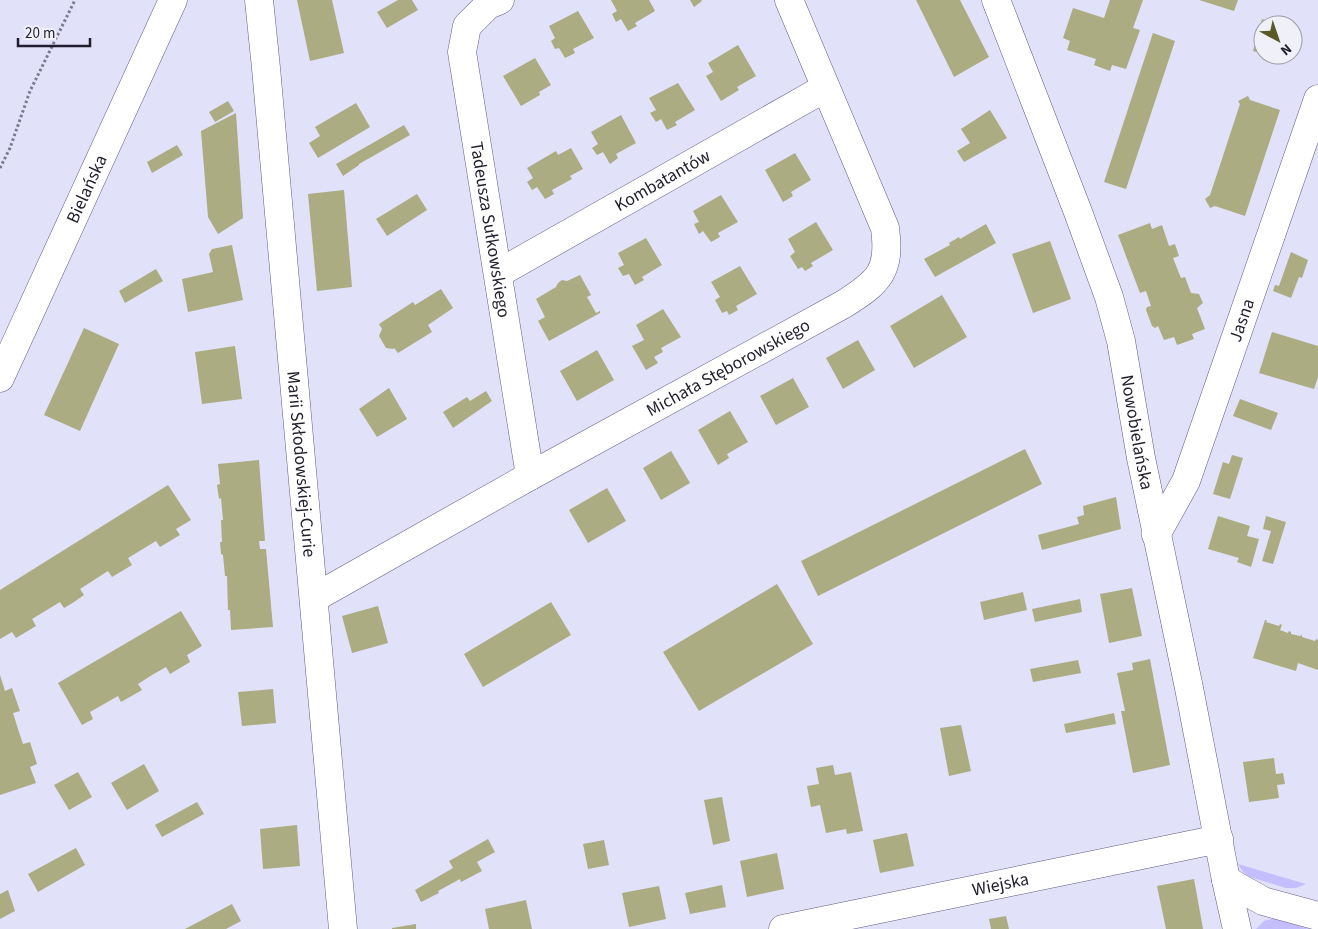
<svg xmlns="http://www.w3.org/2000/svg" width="1318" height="929" font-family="'Source Sans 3',sans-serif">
<rect width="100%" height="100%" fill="#e2e1fa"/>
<g fill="#c4bdfe">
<polygon points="1238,864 1306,884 1296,888 1286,888 1250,877 1243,872"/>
<polygon points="1271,919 1276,919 1309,929 1256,929 1264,921"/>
</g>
<g fill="#abac82">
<polygon points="297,0 332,0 344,53 310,61"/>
<polygon points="398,0 412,0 418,10 387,28 377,12"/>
<polygon points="611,0 649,0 655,11 635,23 637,26 628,31 621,19 616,22 612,14 617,11"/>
<polygon points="690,0 701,0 702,1 694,7"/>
<polygon points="916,0 960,0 989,57 954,77"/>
<polygon points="1110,0 1143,0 1133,28 1140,30 1126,69 1112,65 1110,71 1094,65 1096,59 1067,50 1070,41 1063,38 1073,8 1104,18"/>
<polygon points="1199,0 1238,0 1234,11"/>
<polygon points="578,11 594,38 573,49 575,53 565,58 559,48 555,49 551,41 555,38 549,26"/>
<polygon points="1262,19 1278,25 1263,25 1263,54 1253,51"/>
<polygon points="1153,33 1175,41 1126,189 1104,182"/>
<polygon points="738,45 756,76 737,87 739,90 721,101 706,76 713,72 708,63"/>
<polygon points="1267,55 1286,55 1284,61"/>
<polygon points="535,58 551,85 539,92 540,95 521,106 503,76"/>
<polygon points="678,83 695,110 675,122 677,125 667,130 661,119 656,122 650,113 656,110 649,98"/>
<polygon points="1248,96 1250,100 1280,110 1245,216 1215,206 1210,208 1205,199 1210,195 1221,162 1240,104 1238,101"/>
<polygon points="228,101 234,111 215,122 209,112"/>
<polygon points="356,103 370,127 318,158 309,143 320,136 315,127"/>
<polygon points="990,110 1007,138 964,162 957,151 970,143 961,129"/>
<polygon points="236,113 243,218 218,234 208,217 201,131"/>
<polygon points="621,115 636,143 616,154 618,158 610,164 603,152 597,155 592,148 598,144 591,132"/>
<polygon points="404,125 410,135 359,164 359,165 343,176 336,164"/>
<polygon points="177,145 183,155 152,173 147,162"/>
<polygon points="571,148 583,169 570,176 572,179 552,190 554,194 545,199 537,187 532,190 527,182 533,178 527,168 556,151 558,155"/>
<polygon points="795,153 811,180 791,192 793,196 783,202 765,170"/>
<polygon points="344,190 352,287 317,291 308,194"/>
<polygon points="417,194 427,210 387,236 376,219"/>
<polygon points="721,195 738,222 718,233 720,237 711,242 703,231 699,234 694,224 699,222 693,211"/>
<polygon points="816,222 833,250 811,263 813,266 805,271 802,267 798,269 790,256 795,252 788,239"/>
<polygon points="1150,223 1152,229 1162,225 1169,246 1175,244 1179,256 1173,258 1181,278 1185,277 1191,293 1199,294 1203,303 1197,308 1205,329 1192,334 1194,339 1177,345 1174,337 1164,340 1158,326 1155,328 1152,326 1146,310 1147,307 1151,306 1146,291 1140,293 1118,235"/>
<polygon points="986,224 996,243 935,277 924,259 950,245 949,243 959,237 960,239"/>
<polygon points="646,238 662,265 642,277 644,280 635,285 629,274 623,276 618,268 624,265 618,253"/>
<polygon points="1050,241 1071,299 1033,313 1012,254"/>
<polygon points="232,245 243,300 188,312 182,279 213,272 209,254 212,249"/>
<polygon points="1291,252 1308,260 1302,278 1299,277 1291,298 1273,291 1275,285 1279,286"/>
<polygon points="740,266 757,294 736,306 738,310 729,315 727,311 722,313 715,300 720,297 711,282"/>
<polygon points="156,269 163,281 125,303 119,291"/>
<polygon points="580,275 591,295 587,297 596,313 600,311 600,313 549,341 538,321 545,317 536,299 556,287 558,283 562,280 567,281"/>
<polygon points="441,289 453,308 428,325 432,332 398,353 394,348 393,349 386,348 379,336 382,329 379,324 413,302 415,305"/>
<polygon points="942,295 967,337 914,368 890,326"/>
<polygon points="663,309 681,337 661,348 663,352 654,357 658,363 646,370 632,346 644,340 636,325"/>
<polygon points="84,328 119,344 80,431 44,415"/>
<polygon points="1272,332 1318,346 1318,377 1314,389 1259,373"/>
<polygon points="858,340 875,370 843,389 826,358"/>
<polygon points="235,346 242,399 202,404 195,352"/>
<polygon points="597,350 614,380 577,401 560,371"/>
<polygon points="793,378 809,407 776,425 760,396"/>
<polygon points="389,388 407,419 377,437 359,409"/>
<polygon points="486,391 492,401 453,428 443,412 467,397 470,401"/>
<polygon points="1240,399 1278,413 1271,430 1233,416"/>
<polygon points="730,411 748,442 727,454 729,458 718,465 698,430"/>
<polygon points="1025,449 1042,484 818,596 801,561"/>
<polygon points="671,451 690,483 661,500 643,468"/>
<polygon points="1232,455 1243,458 1230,499 1213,494 1223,462 1229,464"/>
<polygon points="259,460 265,541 259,541 260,549 266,549 273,627 231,630 230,610 228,610 227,576 225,576 223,555 221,554 220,542 222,542 221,520 223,520 221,498 219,499 217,485 220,484 218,464"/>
<polygon points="168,485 191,520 176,529 180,535 160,547 156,541 128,558 132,565 112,577 108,571 80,589 84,595 74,602 64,608 60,602 32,619 36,626 16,638 12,632 0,639 0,590"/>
<polygon points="607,488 626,521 588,543 569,510"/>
<polygon points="1116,497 1121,529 1042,550 1038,535 1079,524 1077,517 1084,515 1083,506"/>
<polygon points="1218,516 1250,526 1247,536 1259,539 1251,567 1237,562 1239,558 1208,549"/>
<polygon points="1266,516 1286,522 1273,564 1262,561 1271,531 1263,529"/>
<polygon points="777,584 813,644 699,711 663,652"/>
<polygon points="1132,588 1142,636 1109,643 1100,594"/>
<polygon points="1023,592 1027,610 984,620 980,602"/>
<polygon points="1080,599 1082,612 1035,622 1032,609"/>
<polygon points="551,602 571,635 483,687 464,654"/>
<polygon points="378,606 388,643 352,653 342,616"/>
<polygon points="181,611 202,646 187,655 190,662 170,674 166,667 152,675 138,684 142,690 121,702 118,696 90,712 93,719 82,725 58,683"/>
<polygon points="1265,620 1267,620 1266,622 1279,626 1280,624 1282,625 1280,630 1288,633 1289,631 1291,632 1291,634 1300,636 1302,635 1302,637 1315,641 1316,639 1318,640 1318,670 1298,663 1296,671 1253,658"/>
<polygon points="1150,659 1170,765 1133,773 1121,711 1125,711 1117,673 1133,670 1132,663"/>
<polygon points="1078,660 1081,673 1033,682 1030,669"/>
<polygon points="0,675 5,691 12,688 20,711 13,713 18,729 23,744 30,742 37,764 30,767 36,783 0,795"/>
<polygon points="273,689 276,723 242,726 238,692"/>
<polygon points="1114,713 1116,724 1066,733 1064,724"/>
<polygon points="961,725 971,771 949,776 940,728"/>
<polygon points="1274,758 1276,774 1283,773 1285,784 1277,785 1279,798 1249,802 1243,762"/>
<polygon points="144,764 159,791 127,810 111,783"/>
<polygon points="833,765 835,775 851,772 863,831 847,834 846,829 826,833 820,805 811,807 807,786 819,784 816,768"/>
<polygon points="78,772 92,797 69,810 54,785"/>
<polygon points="722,797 730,841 713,845 704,800"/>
<polygon points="197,802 204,814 162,837 155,825"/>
<polygon points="297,825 300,866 263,869 260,829"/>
<polygon points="907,833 914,866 880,873 873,840"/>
<polygon points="488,839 495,852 477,862 482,871 461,882 460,879 438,891 439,893 421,902 415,890 453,868 449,861"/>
<polygon points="604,840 609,865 588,869 583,844"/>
<polygon points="76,848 85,865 38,892 28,874"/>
<polygon points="777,853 784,889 747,897 740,861"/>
<polygon points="1194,879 1203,929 1166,929 1157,886"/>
<polygon points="722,885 726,907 690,914 685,893"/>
<polygon points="659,886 666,919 629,927 622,893"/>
<polygon points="8,890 15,911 0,919 0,894"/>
<polygon points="526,900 532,929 489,929 485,909"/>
<polygon points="232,904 241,921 226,929 185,929"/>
<polygon points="1006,916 1009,929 991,929 989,919"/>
<polygon points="416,924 416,929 392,929 392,928"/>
</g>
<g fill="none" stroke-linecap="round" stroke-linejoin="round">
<defs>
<g id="minor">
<path id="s1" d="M259 0 266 68 343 929"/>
<path id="s2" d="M500 0 488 5 467 26 462 52 530 476"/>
<path id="s3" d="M996 0 1078 212 1109 297 1121 341 1141 458 1189 688 1226 880 1263 901 1318 916"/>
<path id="s4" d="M499 273 825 88"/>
<path id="s5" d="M0 378 173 0"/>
<path id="s6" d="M1156 535 1186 481 1318 99"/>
<path id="s7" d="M314 598 530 476 844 304C879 282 891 271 885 228L789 0"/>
<polyline points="1226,880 1237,929"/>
<path id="s8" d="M783 929 1219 839"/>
</g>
</defs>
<use href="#minor" stroke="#605c81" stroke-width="29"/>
<polyline stroke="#7a788c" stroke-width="3" stroke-dasharray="2.5 2.5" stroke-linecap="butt" points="0,168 10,148 30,91 75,0"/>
<use href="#minor" stroke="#fff" stroke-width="28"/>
</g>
<g text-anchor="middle" stroke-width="4.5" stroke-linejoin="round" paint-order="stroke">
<g font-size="18" fill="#201e2d" stroke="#f0f0f9">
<text dy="6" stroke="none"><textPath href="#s4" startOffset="188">Kombatantów</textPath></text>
<text dy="6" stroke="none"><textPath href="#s5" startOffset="208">Bielańska</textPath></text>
<text dy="6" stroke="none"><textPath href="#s2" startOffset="249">Tadeusza Sułkowskiego</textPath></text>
<text dy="6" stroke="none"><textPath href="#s6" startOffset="232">Jasna</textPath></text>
<text dy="6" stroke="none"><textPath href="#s7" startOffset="474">Michała Stęborowskiego</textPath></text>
<text dy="6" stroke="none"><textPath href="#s3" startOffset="456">Nowobielańska</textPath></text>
<text dy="6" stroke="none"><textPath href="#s1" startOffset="466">Marii Skłodowskiej-Curie</textPath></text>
<text dy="6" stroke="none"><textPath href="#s8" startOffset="222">Wiejska</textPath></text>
</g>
</g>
<g transform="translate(1278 40) rotate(140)"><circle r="24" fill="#f0f0f9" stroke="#9d9ca7"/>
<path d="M0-4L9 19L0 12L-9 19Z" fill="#5a5a27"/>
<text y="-8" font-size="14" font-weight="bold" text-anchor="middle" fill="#201e2d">N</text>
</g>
<path d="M18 38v8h72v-8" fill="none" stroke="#201e2d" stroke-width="2.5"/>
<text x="25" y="38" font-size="15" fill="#201e2d" stroke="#f0f0f9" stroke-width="4" paint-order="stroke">20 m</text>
</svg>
